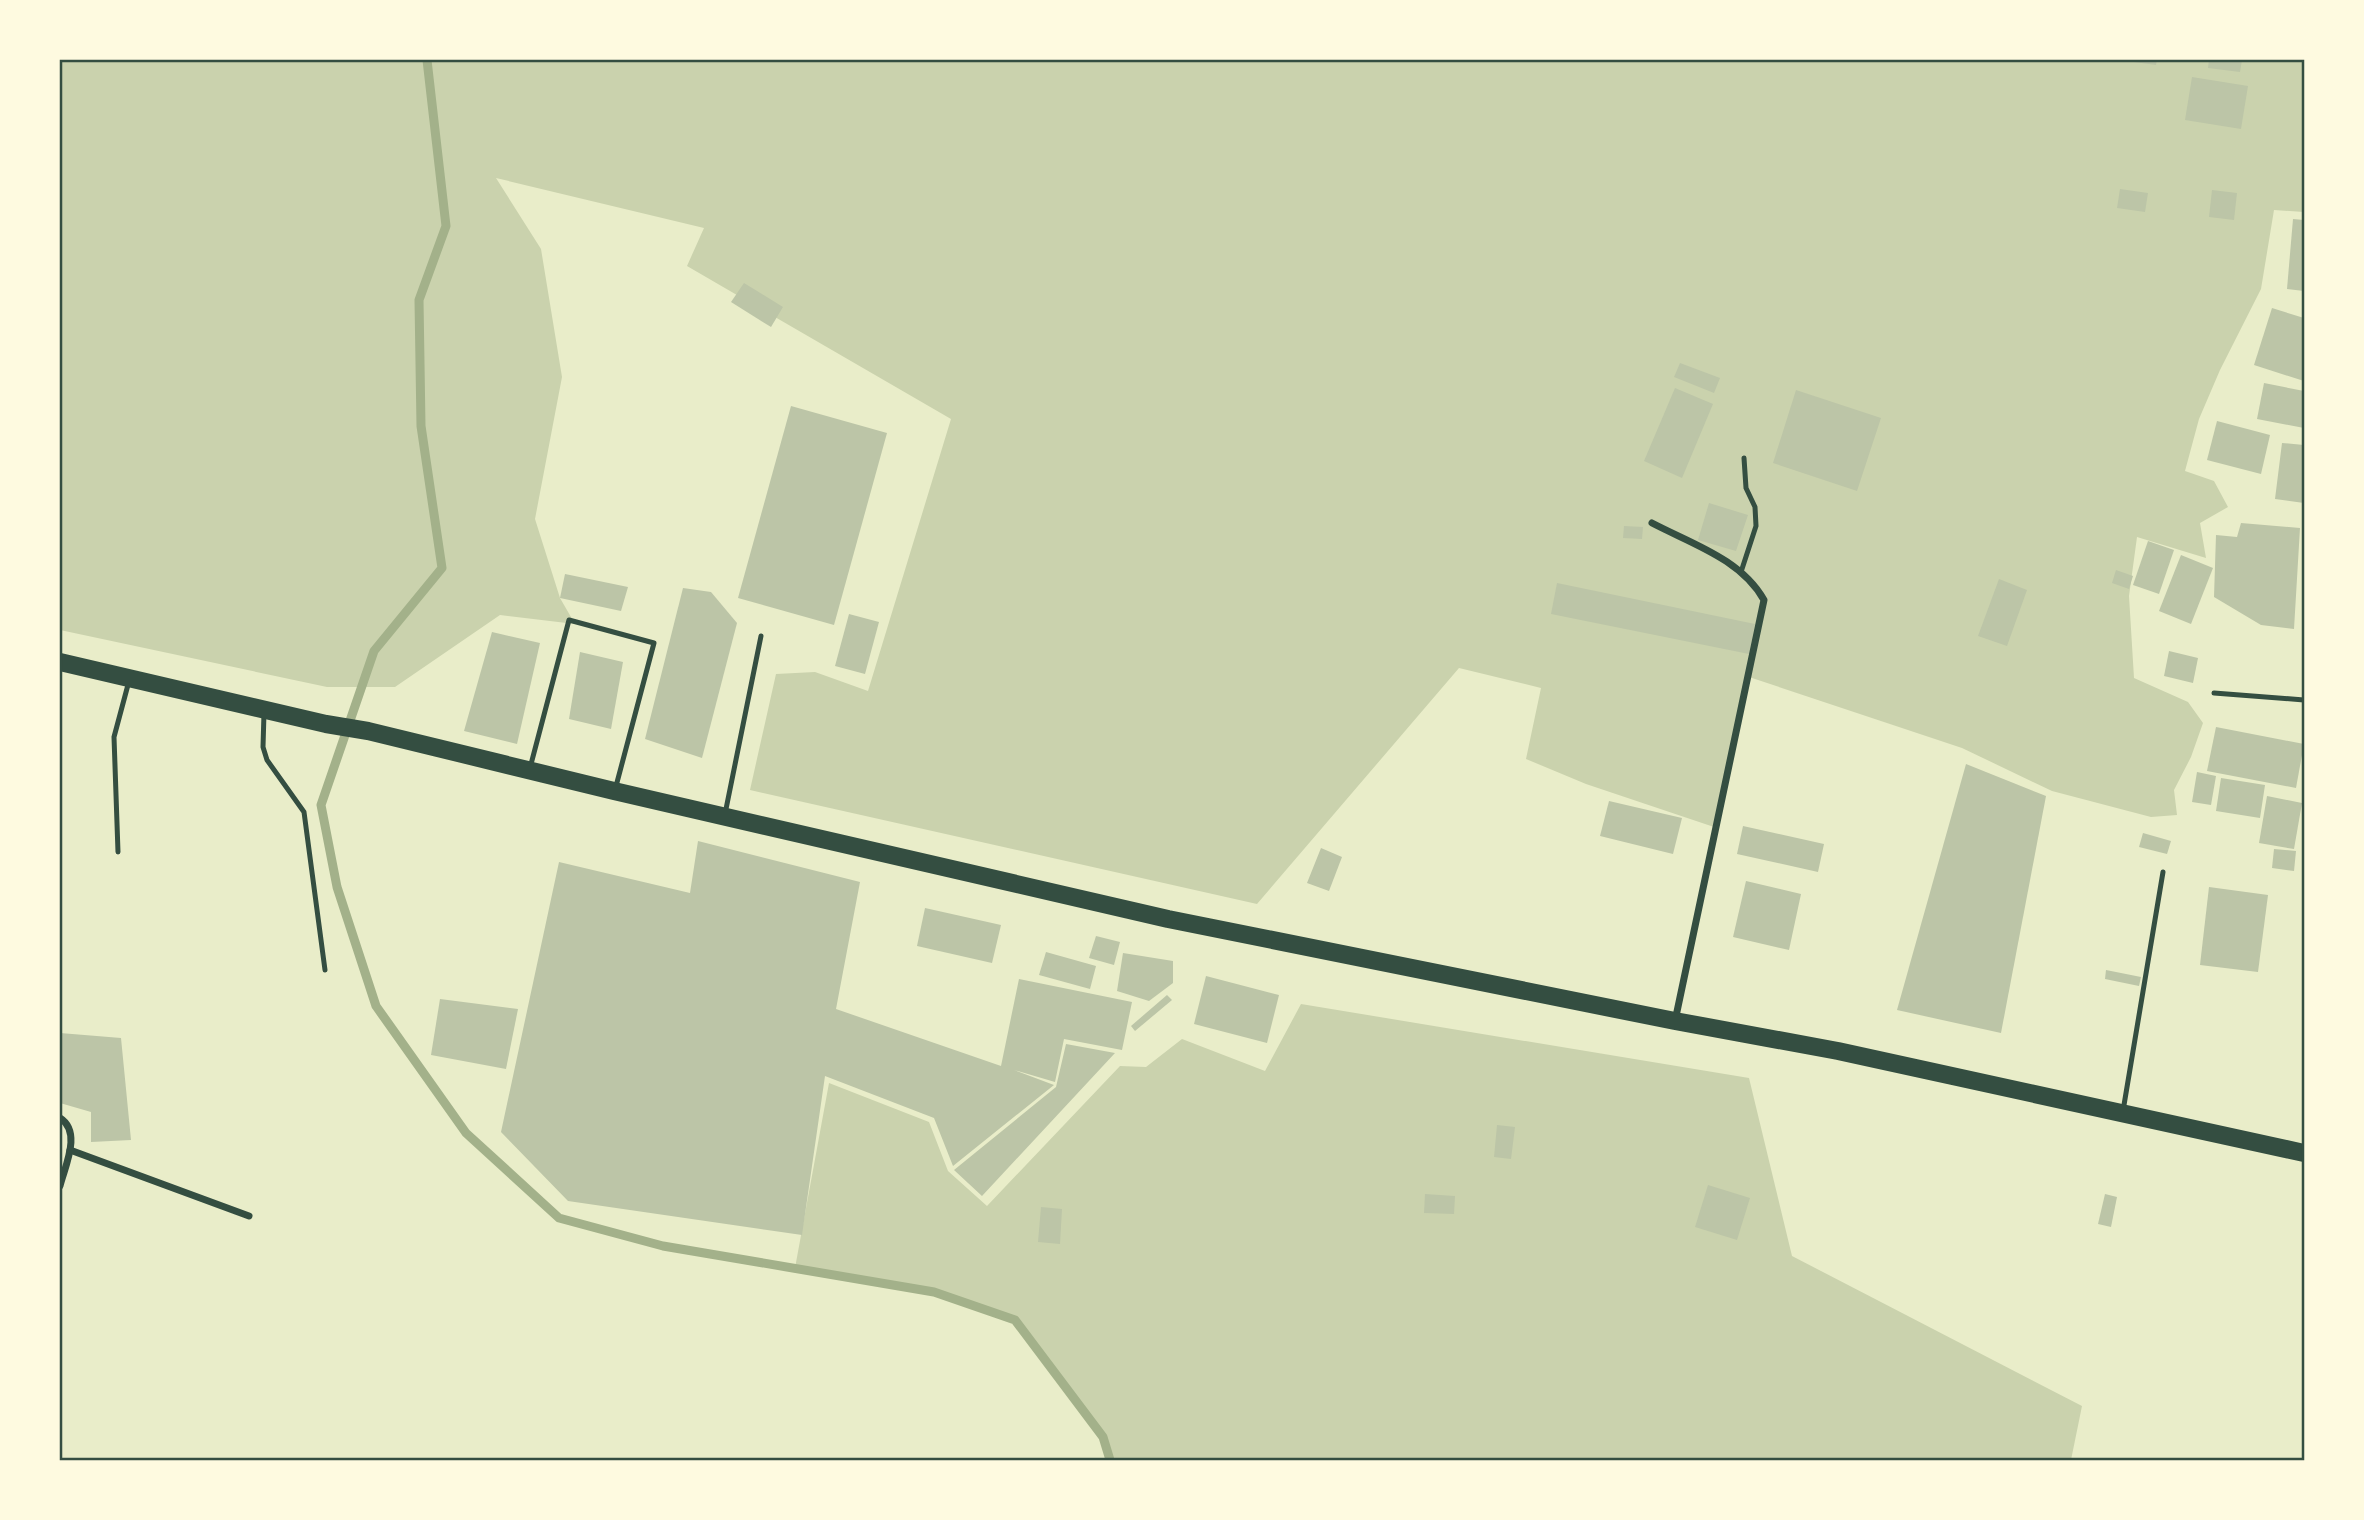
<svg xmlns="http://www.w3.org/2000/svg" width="2364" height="1520" font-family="Commissioner,sans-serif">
<rect width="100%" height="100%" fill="#e9edc9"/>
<g fill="#cad2ad">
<polygon points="60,60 2304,60 2304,212 2274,210 2261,289 2220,370 2199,419 2185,471 2214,481 2228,507 2200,523 2206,558 2137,537 2129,596 2134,678 2188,702 2203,723 2191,757 2174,790 2177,815 2151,817 2052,791 1962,748 1749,677 1717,828 1586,784 1526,759 1541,688 1459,668 1257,904 750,790 776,674 815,672 868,691 951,419 687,266 704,228 496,178 541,249 562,377 535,519 560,598 575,624 500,615 395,687 327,687 60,630"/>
<polygon points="1301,1004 1749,1078 1792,1256 2082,1406 2071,1460 1110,1460 1103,1437 1015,1320 934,1292 795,1268 829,1083 929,1122 948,1171 987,1206 1120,1066 1146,1067 1182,1039 1265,1071"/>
</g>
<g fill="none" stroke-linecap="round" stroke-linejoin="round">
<polyline stroke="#a3b18a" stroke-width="9" points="427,60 446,226 419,300 421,426 442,568 374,651 321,805 337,887 376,1006 466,1133 559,1218 663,1246 934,1292 1015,1320 1103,1437 1110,1460"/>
</g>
<g fill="#bcc5a7">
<polygon points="2134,60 2157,60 2156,65 2134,62"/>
<polygon points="2209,60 2242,60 2240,72 2208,68"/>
<polygon points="2192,77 2248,86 2241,129 2185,120"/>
<polygon points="2120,189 2148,193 2145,212 2117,208"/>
<polygon points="2212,190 2237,193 2234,220 2209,217"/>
<polygon points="2293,219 2304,220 2304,291 2287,289"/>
<polygon points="744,283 783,307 771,327 731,302"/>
<polygon points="2272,308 2304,318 2304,381 2254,365"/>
<polygon points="1680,363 1720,378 1714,393 1674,377"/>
<polygon points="2264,383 2304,391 2304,428 2257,419"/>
<polygon points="1675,388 1713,404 1682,478 1644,461"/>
<polygon points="1796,390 1881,418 1857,491 1773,463"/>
<polygon points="791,406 887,433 834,625 738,598"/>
<polygon points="2217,421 2270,435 2261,474 2207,460"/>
<polygon points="2282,443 2304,445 2304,503 2275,499"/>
<polygon points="1709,503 1748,515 1736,551 1698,540"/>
<polygon points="2241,523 2300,528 2294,629 2261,625 2214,597 2216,535 2237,537"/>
<polygon points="1624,526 1643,527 1642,539 1623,538"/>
<polygon points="2148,541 2174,550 2159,594 2133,585"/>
<polygon points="2181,555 2213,568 2191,624 2159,611"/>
<polygon points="2116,570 2133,576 2129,589 2112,583"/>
<polygon points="565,574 628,587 621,611 560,598"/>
<polygon points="1999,579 2027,590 2007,646 1978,636"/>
<polygon points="1557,583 1755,624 1749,654 1551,614"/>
<polygon points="683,588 711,592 737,623 702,758 645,739"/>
<polygon points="849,614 879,622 865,674 835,666"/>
<polygon points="492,632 540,643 517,744 464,731"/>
<polygon points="2169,651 2198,658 2193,683 2164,676"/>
<polygon points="580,652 623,662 611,729 569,719"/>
<polygon points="2216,727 2304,744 2296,788 2207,771"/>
<polygon points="1966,764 2046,796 2001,1033 1897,1010"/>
<polygon points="2197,772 2216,776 2211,805 2192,802"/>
<polygon points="2221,778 2265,785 2260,818 2216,811"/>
<polygon points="2267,796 2302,803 2294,849 2259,843"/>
<polygon points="1609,801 1682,818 1673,854 1600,836"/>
<polygon points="1743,826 1824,844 1818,872 1737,854"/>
<polygon points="2143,833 2171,841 2167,854 2139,847"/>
<polygon points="698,841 860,882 836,1009 1001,1066 1019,979 1132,1002 1122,1050 1064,1039 1055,1082 1014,1070 1054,1085 953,1166 934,1118 825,1076 802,1235 568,1201 501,1132 559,862 690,893"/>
<polygon points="1321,848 1342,857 1329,891 1307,883"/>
<polygon points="2274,849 2296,851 2294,871 2272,868"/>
<polygon points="1746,881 1801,894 1789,950 1733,937"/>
<polygon points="2209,887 2268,895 2258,972 2200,965"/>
<polygon points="925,908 1001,925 992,963 917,946"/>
<polygon points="1096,936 1120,942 1114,965 1089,958"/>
<polygon points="1046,952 1096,966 1090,989 1039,975"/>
<polygon points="1123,953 1173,961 1173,983 1149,1001 1117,991"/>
<polygon points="2106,970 2141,977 2139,986 2105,979"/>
<polygon points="1206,976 1279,995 1267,1043 1194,1024"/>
<polygon points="1167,995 1172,1000 1135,1031 1131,1026"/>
<polygon points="440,999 518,1009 506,1069 431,1055"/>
<polygon points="60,1033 121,1038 131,1140 91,1142 91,1112 60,1103"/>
<polygon points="1066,1044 1115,1053 982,1196 954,1170 1056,1087"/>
<polygon points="1497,1125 1515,1127 1511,1159 1494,1157"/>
<polygon points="1708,1185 1750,1198 1737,1240 1695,1227"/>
<polygon points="1425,1194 1455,1196 1454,1214 1424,1213"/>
<polygon points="2105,1194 2117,1197 2111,1227 2098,1224"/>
<polygon points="1041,1207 1062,1209 1060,1244 1038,1242"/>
</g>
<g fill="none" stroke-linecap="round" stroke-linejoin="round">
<g stroke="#344e41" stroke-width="5">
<polyline points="1741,572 1756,526 1755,507 1746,488 1744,458"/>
<polyline points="2214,693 2304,700"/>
<polyline points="264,713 263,747 267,760 304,812 325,970"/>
<polyline points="530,768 569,620 654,643 615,790"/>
<polyline points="725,814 761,636"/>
<polyline points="118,852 114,737 129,681"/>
<polyline points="2123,1111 2163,872"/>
</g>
<g stroke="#344e41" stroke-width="7">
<path d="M1652 523C1692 544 1741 559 1764 600L1675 1021"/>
<path d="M60 1118C82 1132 65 1166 60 1186"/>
<polyline points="70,1150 249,1216"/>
</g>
<polyline stroke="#344e41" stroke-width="18" points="60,662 326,724 368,731 614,791 1168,919 1675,1021 1838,1051 2304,1153"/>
</g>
<rect width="2364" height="1520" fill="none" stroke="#fefae0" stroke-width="122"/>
<rect x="61" y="61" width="2242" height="1398" fill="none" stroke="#344e41" stroke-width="2.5"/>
</svg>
